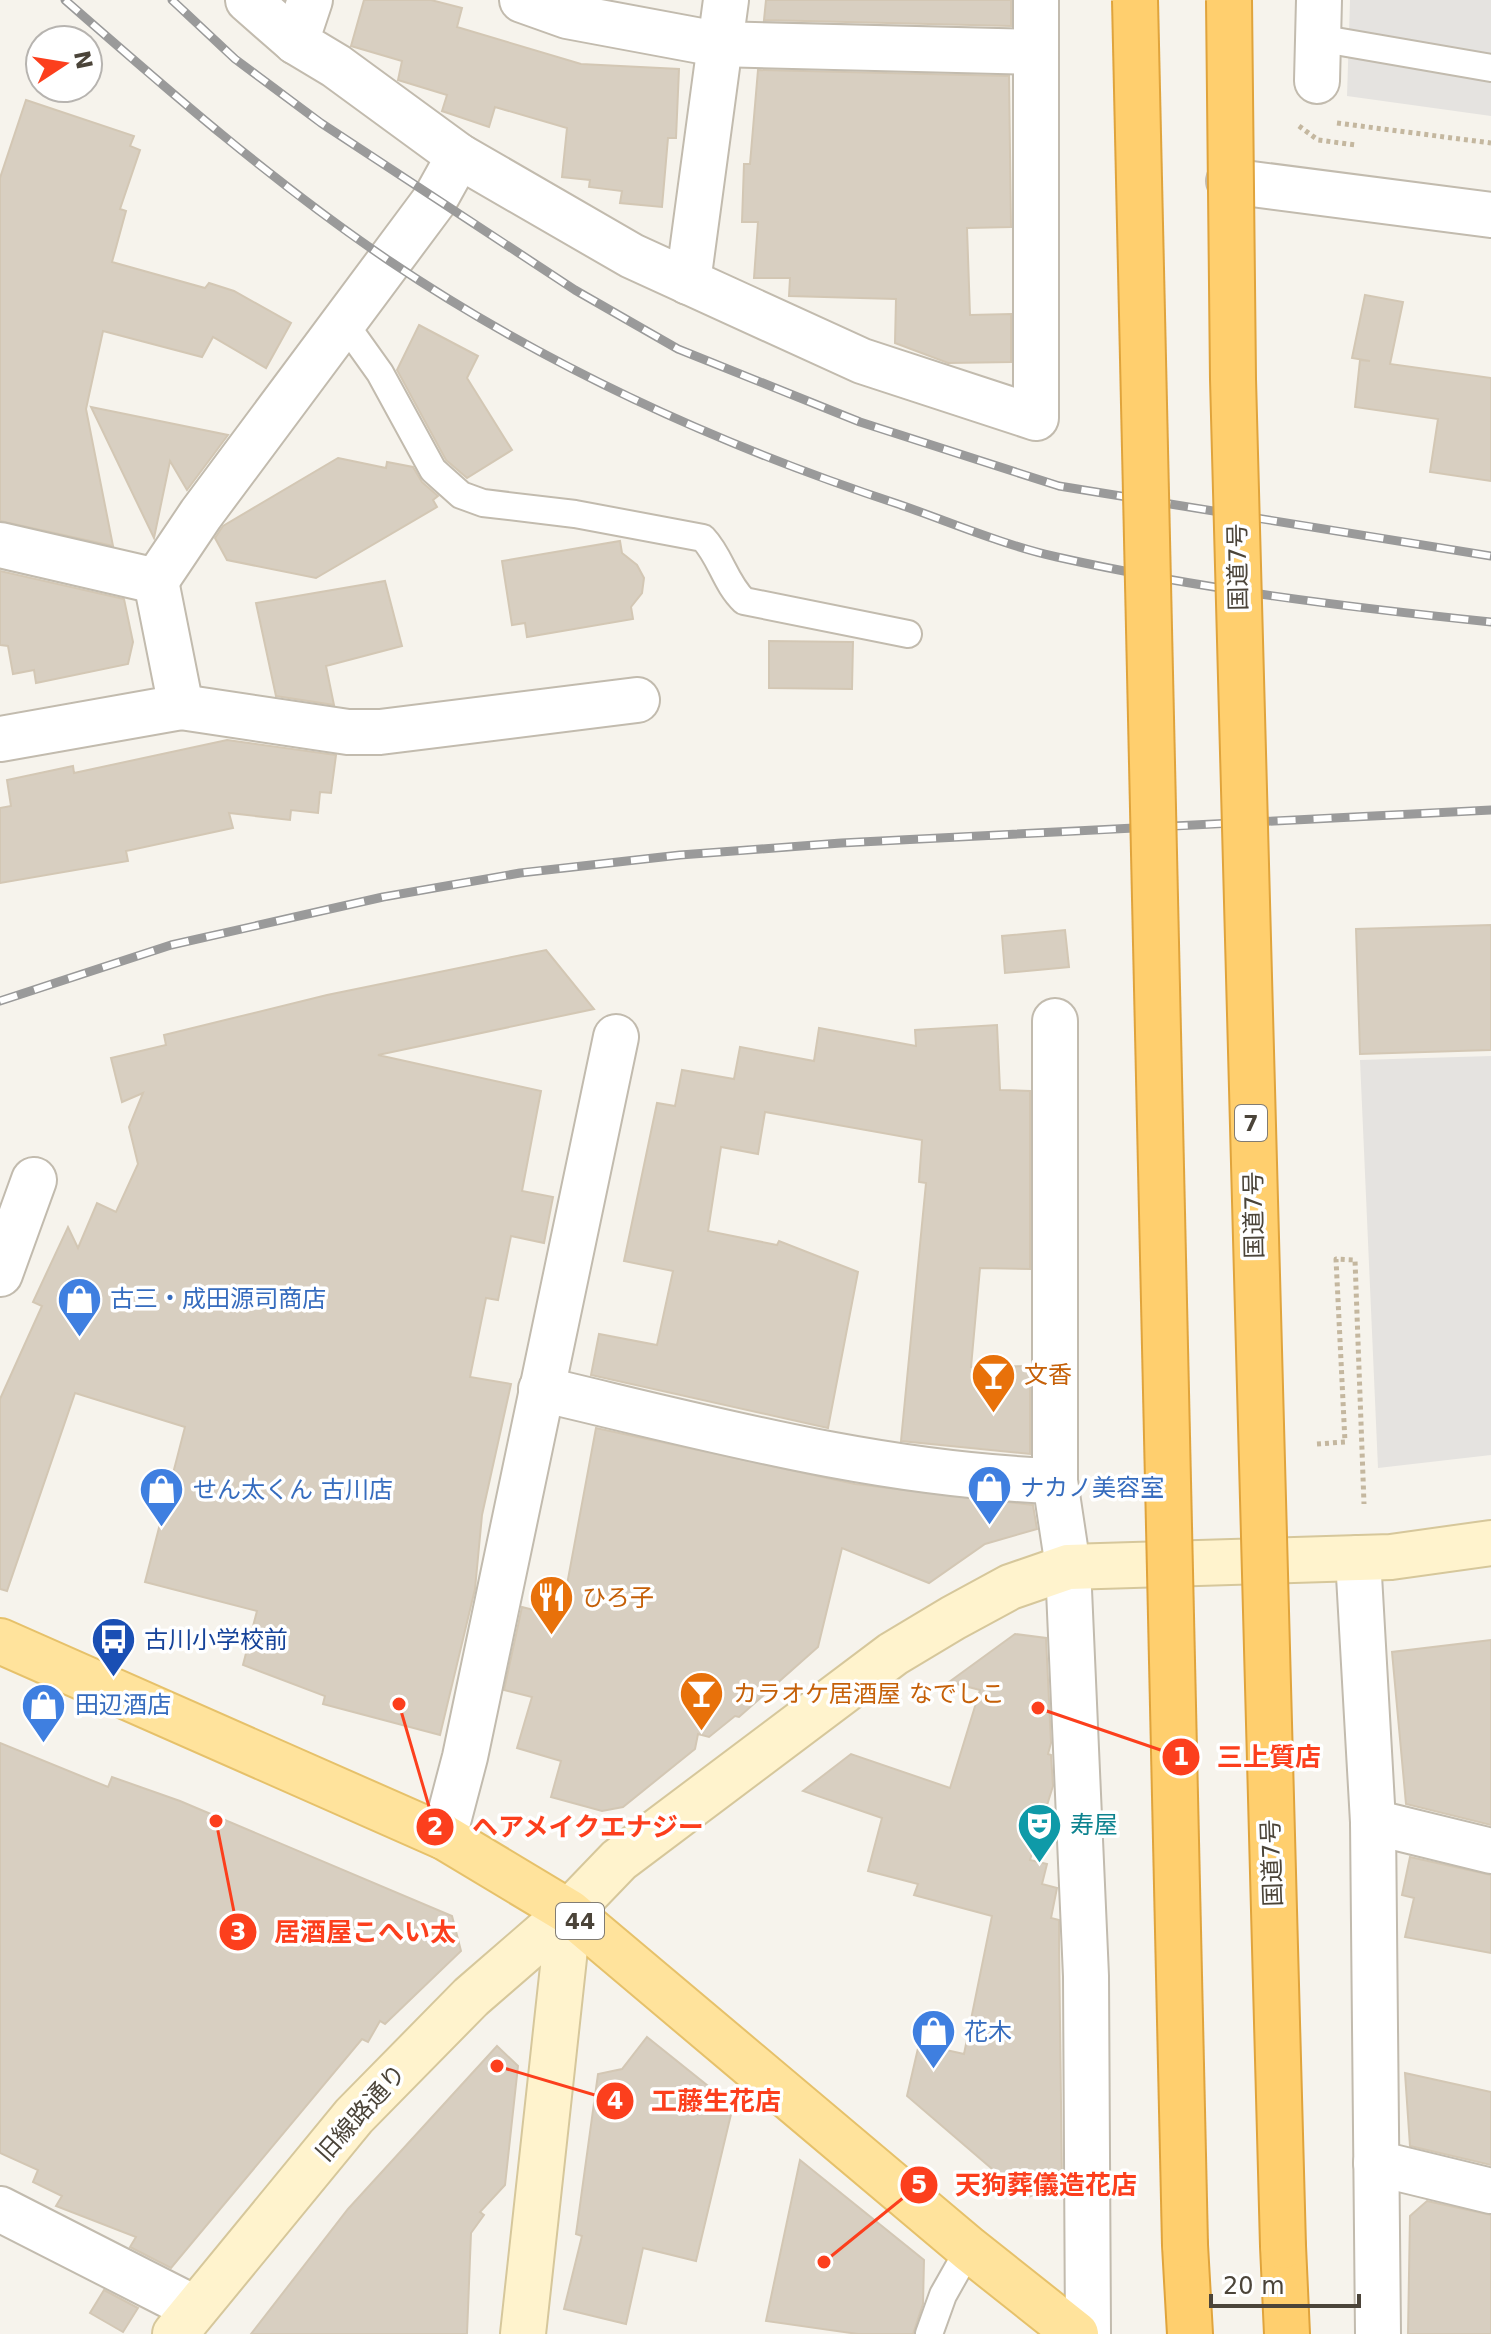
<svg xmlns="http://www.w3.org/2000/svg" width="1491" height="2334" font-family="'DejaVu Sans','Noto Sans JP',sans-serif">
<rect width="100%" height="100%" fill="#f6f3ec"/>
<g fill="#e5e3e0">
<polygon points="1350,0 1491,0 1491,116 1347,96"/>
<polygon points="1491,1056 1491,1455 1378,1468 1360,1060"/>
</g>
<g fill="#d8cfc1" stroke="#d3c7b4" stroke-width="2">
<polygon points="364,0 431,0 462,8 457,27 581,64 679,69 676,138 668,138 662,207 620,203 622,191 589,187 590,180 562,177 567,128 495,107 489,127 442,111 447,95 398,80 402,61 351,46"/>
<polygon points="766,0 1011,0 1011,26 764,20"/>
<polygon points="758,70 1009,76 1011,227 967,228 970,315 1011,314 1011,362 948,363 895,343 896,299 789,296 790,278 754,278 758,222 742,222 744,164 750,164"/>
<polygon points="26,100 134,136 130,146 140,150 120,209 126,211 112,262 205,288 209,283 234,291 291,323 266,368 213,337 202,357 103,331 86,409 113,546 0,521 0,178"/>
<polygon points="1365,295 1403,302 1390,364 1491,378 1491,481 1430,472 1438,419 1355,407 1360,360 1370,361 1352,358"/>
<polygon points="419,325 478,356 467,378 512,450 467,478 446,460 397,370"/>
<polygon points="91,407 228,435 187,490 170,461 154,538"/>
<polygon points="338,458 386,468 387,462 413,467 422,482 438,496 433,500 437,507 316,578 227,560 215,538 223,526"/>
<polygon points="620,541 622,553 637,565 644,578 642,593 631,607 633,619 527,637 525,623 512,625 502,561"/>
<polygon points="0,571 124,599 133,642 128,664 36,683 34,670 13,674 8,646 0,645"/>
<polygon points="385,581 402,646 326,666 334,705 276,696 256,603"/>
<polygon points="769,641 853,642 852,689 769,688"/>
<polygon points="227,740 336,755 331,793 320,792 318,813 291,810 290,820 229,813 233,828 126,851 128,861 0,883 0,808 11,806 7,780 73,766 74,773"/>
<polygon points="1491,925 1491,1050 1360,1054 1356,929"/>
<polygon points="1065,930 1069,967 1005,973 1002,936"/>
<polygon points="546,950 594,1009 378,1055 541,1091 522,1191 553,1197 544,1243 511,1236 498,1300 486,1298 470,1377 511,1384 482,1515 475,1589 440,1735 323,1704 325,1696 243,1665 257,1611 145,1582 185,1427 75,1393 7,1591 0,1589 0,1399 42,1306 33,1302 68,1227 78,1248 97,1203 116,1212 138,1164 129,1127 143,1093 122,1102 111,1058 166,1045 164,1035 327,995"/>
<polygon points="997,1025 1000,1090 1030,1091 1030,1269 980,1268 971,1367 1030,1366 1030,1454 901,1441 926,1183 919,1182 922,1140 765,1112 758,1154 721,1147 708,1231 777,1245 779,1241 858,1272 828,1428 591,1375 599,1334 657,1345 673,1271 624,1261 657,1103 675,1106 682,1070 734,1079 740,1047 814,1061 819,1028 916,1046 915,1030"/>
<polygon points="596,1428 855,1484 1033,1505 1037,1529 985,1544 929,1583 842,1548 818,1647 739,1717 735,1716 709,1737 698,1734 695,1749 623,1807 602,1811 551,1797 561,1761 517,1748 532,1697 504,1690 522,1607 561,1617"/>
<polygon points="1015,1634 1046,1638 1051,1743 1048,1754 1051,1755 1053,1786 1030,1860 1047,1864 1042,1884 1057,1888 1051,1918 1059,1920 1059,1942 1062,2183 1026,2198 907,2096 919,2044 964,2054 992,1916 914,1895 918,1884 868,1871 882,1818 803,1791 851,1754 950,1788 980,1690 949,1682"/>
<polygon points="1491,1640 1491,1825 1406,1804 1392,1652"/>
<polygon points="0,1743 108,1787 112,1777 180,1801 452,1916 461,1951 385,2024 380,2021 368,2042 362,2039 171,2268 130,2247 136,2237 56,2206 62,2196 33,2182 38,2170 0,2153"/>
<polygon points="1410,1857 1491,1875 1491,1953 1405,1937 1414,1898 1402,1895"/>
<polygon points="647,2037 733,2106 696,2261 643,2248 626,2324 564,2309 582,2236 576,2234 598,2074 622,2069"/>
<polygon points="497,2046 518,2066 505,2185 480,2212 484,2215 471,2233 467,2334 251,2334 348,2209"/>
<polygon points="1405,2073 1491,2092 1491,2165 1410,2146"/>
<polygon points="800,2160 924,2260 923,2304 913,2334 858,2334 766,2321"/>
<polygon points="1427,2201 1491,2215 1491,2334 1408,2334 1410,2216"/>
<polygon points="104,2290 138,2308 123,2332 90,2313"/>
</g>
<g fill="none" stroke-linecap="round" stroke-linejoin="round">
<defs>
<g id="lane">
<polyline points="1318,38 1491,68"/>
<path d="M345 324 380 373 433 470 461 495 483 503 575 514 703 538C721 557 725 583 744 601L908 634"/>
<polyline points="929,2334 943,2295 969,2249"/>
</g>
<g id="street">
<polyline points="248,0 296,42"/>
<polyline points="310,0 296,42 336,66 459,156 632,256 862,361 1036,418 1036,0"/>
<polyline points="522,0 567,16 717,44 1035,52"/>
<polyline points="1317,81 1319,0"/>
<polyline points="1229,181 1491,215"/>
<polyline points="688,282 726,0"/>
<polyline points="0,545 156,581 201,514 434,201 459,156"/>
<polyline points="181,707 348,732 380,732 637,700"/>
<polyline points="0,739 181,707 156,581"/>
<polyline points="1055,1021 1055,1481 1068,1567 1086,1976 1088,2334"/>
<polyline points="0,1274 34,1180"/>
<path d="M541 1389C711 1429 879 1475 1055 1481"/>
<polyline points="1358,1558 1373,1822 1378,2334"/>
<polyline points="1373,1822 1491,1851"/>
<polyline points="444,1837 465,1757 616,1037"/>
<polyline points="1376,2163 1491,2191"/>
<polyline points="0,2209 194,2308"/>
</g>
<g id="secondary">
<polyline points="175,2334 354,2116 471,1997 569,1912 619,1860 893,1654 953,1618 1010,1587 1068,1567 1391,1557 1491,1543"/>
<polyline points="523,2334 569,1912"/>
</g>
<polyline id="primary" points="0,1641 444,1837 569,1912 969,2249 1076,2334"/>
<g id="highway">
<polyline points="1185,2245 1190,2334"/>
<polyline points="1283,2246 1287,2334"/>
</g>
</defs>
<use href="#lane" stroke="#c2bbae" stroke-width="30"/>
<use href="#street" stroke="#c2bbae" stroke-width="48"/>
<use href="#secondary" stroke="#d6c79b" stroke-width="48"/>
<use href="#primary" stroke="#e6c16a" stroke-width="48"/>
<use href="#highway" stroke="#e0a43c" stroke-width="48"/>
<g stroke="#c4b79f" stroke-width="5" stroke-dasharray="4 4" stroke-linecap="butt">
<polyline points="1337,123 1491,143"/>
<polyline points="1299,126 1318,140 1356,145"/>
<polyline points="1317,1444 1345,1442 1336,1259 1355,1260 1364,1504"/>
</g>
<use href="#lane" stroke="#fff" stroke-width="26"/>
<use href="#street" stroke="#fff" stroke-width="44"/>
<use href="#secondary" stroke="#fff3cd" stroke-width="44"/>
<use href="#primary" stroke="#ffe39c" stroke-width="44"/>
<use href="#highway" stroke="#ffcf6e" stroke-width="44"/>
<defs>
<g id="rail">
<path d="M65 0C169 91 273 182 388 260 545 366 719 445 898 504 950 522 1003 545 1057 557 1199 589 1346 607 1491 622"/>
<polyline points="172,0 235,59 321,123 575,290 678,349 860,422 1059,486 1491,556"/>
<polyline points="0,1001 171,945 383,897 520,873 680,855 841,843 1491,810"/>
</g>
</defs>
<use href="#rail" stroke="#9a9a9a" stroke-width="9"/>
<use href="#rail" stroke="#fff" stroke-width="6" stroke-dasharray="18" stroke-linecap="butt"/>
<defs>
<g id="highway-bridge">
<polyline points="1135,0 1185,2245"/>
<polyline points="1229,0 1233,379 1283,2246"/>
</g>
</defs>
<use href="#highway-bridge" stroke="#e0a43c" stroke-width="48" stroke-linecap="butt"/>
<use href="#highway-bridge" stroke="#ffcf6e" stroke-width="44"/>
</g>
<defs>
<symbol id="shop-pin" viewBox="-11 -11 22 30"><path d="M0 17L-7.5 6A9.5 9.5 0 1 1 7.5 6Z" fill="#3f7fe0" stroke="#fff"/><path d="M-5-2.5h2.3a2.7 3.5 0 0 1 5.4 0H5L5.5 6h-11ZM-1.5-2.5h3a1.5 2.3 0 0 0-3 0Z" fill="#fff"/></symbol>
<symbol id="bar-pin" viewBox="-11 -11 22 30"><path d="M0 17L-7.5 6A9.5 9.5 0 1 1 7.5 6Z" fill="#e8710a" stroke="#fff"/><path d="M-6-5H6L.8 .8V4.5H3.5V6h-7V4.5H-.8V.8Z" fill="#fff"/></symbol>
<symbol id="restaurant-pin" viewBox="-11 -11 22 30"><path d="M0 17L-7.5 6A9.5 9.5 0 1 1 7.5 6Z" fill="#e8710a" stroke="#fff"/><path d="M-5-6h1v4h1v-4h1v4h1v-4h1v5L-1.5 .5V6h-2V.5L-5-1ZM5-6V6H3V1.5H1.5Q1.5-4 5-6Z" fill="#fff"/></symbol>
<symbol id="bus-pin" viewBox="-11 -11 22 30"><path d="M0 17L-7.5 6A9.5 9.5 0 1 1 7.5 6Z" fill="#1a4fb4" stroke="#fff"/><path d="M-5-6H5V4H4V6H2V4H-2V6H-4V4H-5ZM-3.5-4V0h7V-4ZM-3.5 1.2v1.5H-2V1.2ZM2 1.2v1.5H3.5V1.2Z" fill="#fff"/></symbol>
<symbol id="theatre-pin" viewBox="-11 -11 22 30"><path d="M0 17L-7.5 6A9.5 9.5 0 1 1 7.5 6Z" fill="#0f9aa8" stroke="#fff"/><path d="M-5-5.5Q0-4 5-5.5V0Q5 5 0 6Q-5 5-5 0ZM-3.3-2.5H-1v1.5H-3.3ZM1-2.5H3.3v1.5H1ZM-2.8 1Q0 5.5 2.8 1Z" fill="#fff"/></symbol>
</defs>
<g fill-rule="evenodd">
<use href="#shop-pin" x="54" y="1274" width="51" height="69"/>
<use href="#bar-pin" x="968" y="1350" width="51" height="69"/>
<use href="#shop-pin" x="964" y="1462" width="51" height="69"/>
<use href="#shop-pin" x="136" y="1464" width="51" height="69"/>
<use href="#restaurant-pin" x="526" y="1572" width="51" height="69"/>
<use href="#bus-pin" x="88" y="1614" width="51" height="69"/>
<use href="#bar-pin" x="676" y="1668" width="51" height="69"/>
<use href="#shop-pin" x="18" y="1680" width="51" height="69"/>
<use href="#theatre-pin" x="1014" y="1800" width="51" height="69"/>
<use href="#shop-pin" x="908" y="2006" width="51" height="69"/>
</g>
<g text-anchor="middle" stroke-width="7" stroke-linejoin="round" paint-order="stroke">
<g fill="#fff" stroke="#817c74" stroke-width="2">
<rect x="1235" y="1105" width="32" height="36" rx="6"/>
<rect x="556" y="1903" width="48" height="36" rx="6"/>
</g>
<g font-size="22" font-weight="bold" fill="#4b4439">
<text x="1251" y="1131">7</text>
<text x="580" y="1929">44</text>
</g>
<g font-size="24" fill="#4b4439" stroke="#fff">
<text transform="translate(1238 567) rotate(-91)" y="8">国道7号</text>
<text transform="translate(1254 1215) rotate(-91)" y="8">国道7号</text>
<text transform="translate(1272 1863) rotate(-92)" y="8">国道7号</text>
<text transform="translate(361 2113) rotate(-48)" y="8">旧線路通り</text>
</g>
<g font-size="24" fill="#366cbe" stroke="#fff" text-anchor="start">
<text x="110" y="1307">古三・成田源司商店</text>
<text x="1020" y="1496">ナカノ美容室</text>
<text x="193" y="1498">せん太くん 古川店</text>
<text x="75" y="1713">田辺酒店</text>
<text x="964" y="2040">花木</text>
</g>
<g font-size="24" fill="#c56008" stroke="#fff" text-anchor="start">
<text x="1024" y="1383">文香</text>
<text x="582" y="1606">ひろ子</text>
<text x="733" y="1702">カラオケ居酒屋 なでしこ</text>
</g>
<g font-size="24" fill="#164399" stroke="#fff" text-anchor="start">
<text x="144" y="1648">古川小学校前</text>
</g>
<g font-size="24" fill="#0d838f" stroke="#fff" text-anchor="start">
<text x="1070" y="1833">寿屋</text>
</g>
</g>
<path fill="none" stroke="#fc3f1d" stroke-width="3" d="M1038 1708L1181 1757M399 1704L435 1827M216 1821L238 1932M497 2066L615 2101M824 2262L919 2185"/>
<g fill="#fc3f1d" stroke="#fff" stroke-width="3">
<circle cx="1038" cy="1708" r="8"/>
<circle cx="399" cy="1704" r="8"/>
<circle cx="216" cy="1821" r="8"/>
<circle cx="497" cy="2066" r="8"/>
<circle cx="824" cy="2262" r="8"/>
<circle cx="1181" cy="1757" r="20"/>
<circle cx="435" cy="1827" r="20"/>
<circle cx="238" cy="1932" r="20"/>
<circle cx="615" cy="2101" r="20"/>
<circle cx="919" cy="2185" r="20"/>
</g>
<g font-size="24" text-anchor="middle" font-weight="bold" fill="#fff">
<text x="1181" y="1765">1</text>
<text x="435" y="1835">2</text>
<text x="238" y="1940">3</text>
<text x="615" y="2109">4</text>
<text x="919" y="2193">5</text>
</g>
<g font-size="26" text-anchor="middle" font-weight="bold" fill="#fc3f1d" stroke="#fff" stroke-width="7" stroke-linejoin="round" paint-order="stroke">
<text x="1269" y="1766">三上質店</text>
<text x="588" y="1836">ヘアメイクエナジー</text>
<text x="365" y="1941">居酒屋こへい太</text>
<text x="716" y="2110">工藤生花店</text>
<text x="1046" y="2194">天狗葬儀造花店</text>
</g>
<g transform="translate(64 64) rotate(78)"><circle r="38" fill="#ffffff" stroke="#b7b4b0" stroke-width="2"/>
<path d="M0-6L14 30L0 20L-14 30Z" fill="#fc3f1d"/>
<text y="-12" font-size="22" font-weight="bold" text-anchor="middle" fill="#4b4439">N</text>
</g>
<path d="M1211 2294v12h148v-12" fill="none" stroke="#4b4439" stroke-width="4"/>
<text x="1223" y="2294" font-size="24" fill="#4b4439" stroke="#ffffff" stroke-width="6" paint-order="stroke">20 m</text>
</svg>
